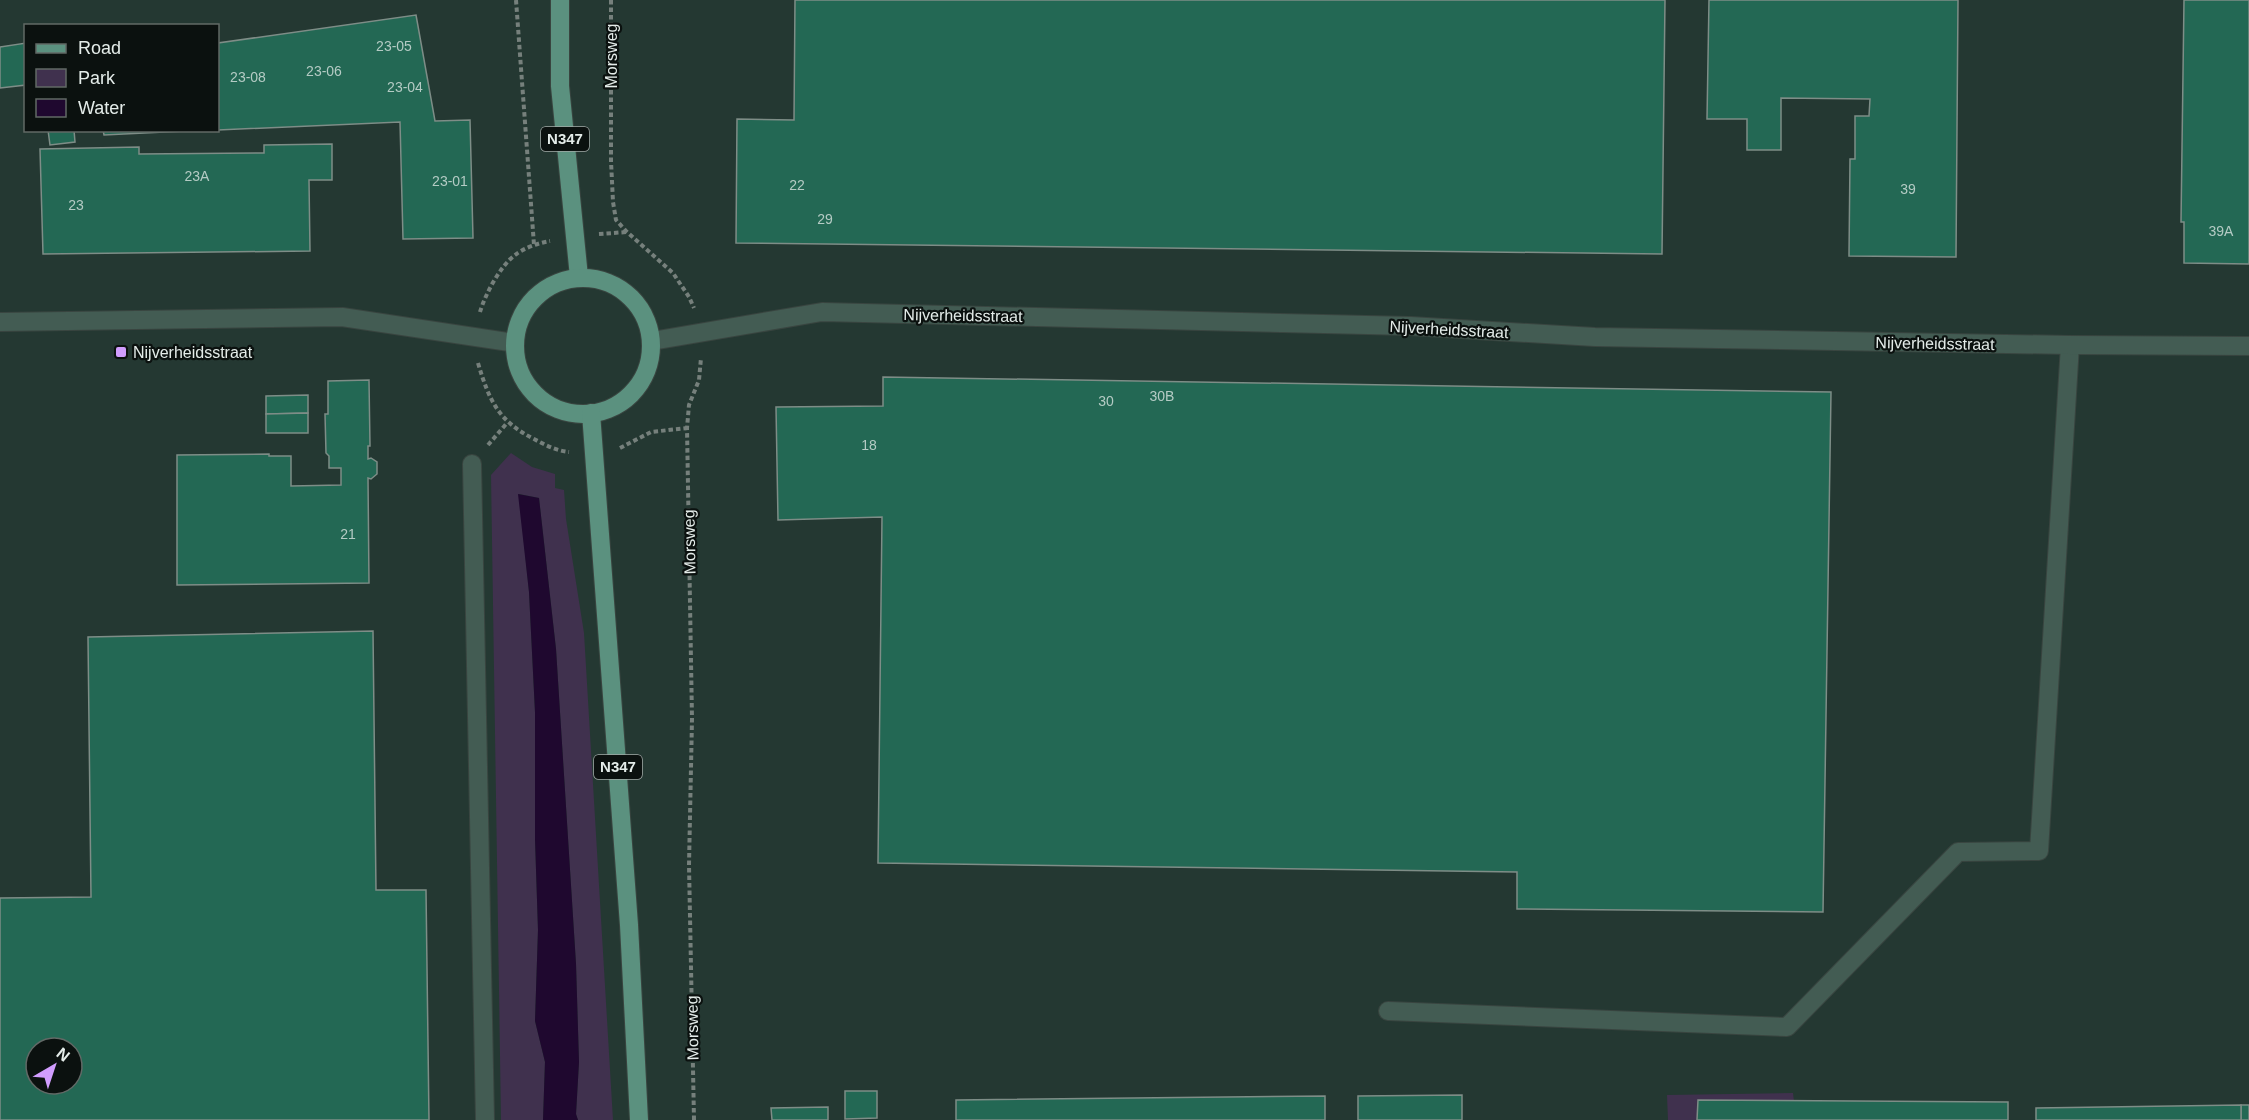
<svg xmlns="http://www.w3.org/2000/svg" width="2249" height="1120" font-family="Arial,sans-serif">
<rect width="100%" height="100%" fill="#1d2a25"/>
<path fill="#243832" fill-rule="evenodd" d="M0 0H2249V1120H0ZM26 26H218V130H26ZM36 1048H72V1084H36Z"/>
<g fill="#40314e">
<polygon points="511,453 532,467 555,474 555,488 564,490 566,519 584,633 613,1120 578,1120 576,1114 579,1062 576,964 556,649 539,498 519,494 529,592 535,712 535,839 538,930 535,1021 545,1062 543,1120 501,1120 491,475"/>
<polygon points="1793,1093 1796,1120 1668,1120 1667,1095"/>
</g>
<polygon fill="#1f082f" points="518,494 539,498 556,649 576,964 579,1062 576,1114 578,1120 543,1120 545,1062 535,1021 538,930 535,839 535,712 529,592"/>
<g fill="#236854" stroke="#7e8d87" stroke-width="1.5" fill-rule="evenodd">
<polygon points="795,0 1665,0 1662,254 736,243 737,119 794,120"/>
<polygon points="1709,0 1958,0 1956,257 1849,256 1850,159 1855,159 1855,116 1869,116 1870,99 1781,98 1781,150 1747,150 1747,119 1707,119"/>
<polygon points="2184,0 2249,0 2249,264 2184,263 2184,222 2181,222"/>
<polygon points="416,15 435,121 470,120 473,238 403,239 400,122 218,130 218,43"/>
<polygon points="26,43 26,85 0,88 0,47"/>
<polygon points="48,130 74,130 75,142 50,145"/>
<polygon points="103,130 206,130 104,135"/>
<polygon points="332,144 332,180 309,180 310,251 43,254 40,149 139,147 139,154 264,153 264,145"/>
<polygon points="883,377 1831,392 1823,912 1517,909 1517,872 878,863 882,517 778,520 776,407 883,406"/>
<polygon points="369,380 370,446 368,446 368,459 371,458 377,462 377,474 371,479 368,478 369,583 177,585 177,455 269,454 269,456 291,456 291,486 341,485 341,468 329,468 329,456 326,453 325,414 328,414 328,381"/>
<polygon points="308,395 308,413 266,414 266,396"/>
<polygon points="308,413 308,433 266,433 266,414"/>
<path d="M373 631 376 890H426L429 1120H0V898L91 897 88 637ZM36 1048H72V1084H36Z"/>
<polygon points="845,1091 877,1091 877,1118 845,1119"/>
<polygon points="1462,1095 1462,1120 1358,1120 1358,1096"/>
<polygon points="1325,1096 1325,1120 956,1120 956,1100"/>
<polygon points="1698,1100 2008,1102 2008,1120 1697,1120"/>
<rect x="2241" y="1105" width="8" height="15"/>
<polygon points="2241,1105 2241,1120 2036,1120 2036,1108"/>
<polygon points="828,1107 828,1120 772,1120 771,1108"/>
</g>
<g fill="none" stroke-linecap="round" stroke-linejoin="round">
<defs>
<polyline id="lane" points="1388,1011 1787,1027 1958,852 2039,851 2070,345"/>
<g id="street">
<polyline points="0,322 342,317 515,343"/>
<polyline points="652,341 822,312 1410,326 1595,337 2070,345 2249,346"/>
<polyline points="472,464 485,1120"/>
</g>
<g id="primary">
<polyline points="560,0 560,86 579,277"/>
<circle cx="583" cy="346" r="68"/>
<polyline points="591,413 629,925 639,1120"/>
</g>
</defs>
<use href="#lane" stroke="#394540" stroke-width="20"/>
<use href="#street" stroke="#394540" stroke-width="20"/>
<use href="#primary" stroke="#394540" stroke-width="20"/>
<g stroke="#76807c" stroke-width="4" stroke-dasharray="4.5 3" stroke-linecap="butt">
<polyline points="516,0 534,245"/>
<polyline points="611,0 611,161 613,202 616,220 627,232 673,273 689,297 694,308"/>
<polyline points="599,234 627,232"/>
<path d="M480 312C485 295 500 266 515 255 524 248 538 243 550 241"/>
<path d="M478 363C489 400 498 421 534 439 545 445 557 451 569 452"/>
<polyline points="488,445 507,423"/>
<polyline points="620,448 651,432 687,428"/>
<polyline points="694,1120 689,865 692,719 687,428 689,405 699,380 701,358"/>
</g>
<use href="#lane" stroke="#435c53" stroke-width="18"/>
<use href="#street" stroke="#435c53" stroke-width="18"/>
<use href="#primary" stroke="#5b917f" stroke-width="18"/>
</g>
<rect fill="#d19dfe" stroke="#0b110f" stroke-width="2" x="115" y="346" width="12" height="12" rx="3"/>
<g text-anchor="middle" stroke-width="4.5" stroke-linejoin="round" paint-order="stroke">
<g font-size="14" fill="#b4cbc4">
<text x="394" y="51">23-05</text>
<text x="324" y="76">23-06</text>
<text x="248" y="82">23-08</text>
<text x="405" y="92">23-04</text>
<text x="197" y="181">23A</text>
<text x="450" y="186">23-01</text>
<text x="797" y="190">22</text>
<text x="1908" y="194">39</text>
<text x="76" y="210">23</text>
<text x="825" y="224">29</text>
<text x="2221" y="236">39A</text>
<text x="1162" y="401">30B</text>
<text x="1106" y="406">30</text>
<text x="869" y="450">18</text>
<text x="348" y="539">21</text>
</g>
<g fill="#0b110f" stroke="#a3aaa8" stroke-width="1.5">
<rect x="541" y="127" width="48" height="24" rx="4.5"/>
<rect x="594" y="755" width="48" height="24" rx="4.5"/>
</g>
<g font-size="15" font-weight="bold" fill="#e4ece9">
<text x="565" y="144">N347</text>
<text x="618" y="772">N347</text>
</g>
<g font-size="16" fill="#e4ece9" stroke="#0b110f">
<text transform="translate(611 56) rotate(-90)" y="6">Morsweg</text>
<text transform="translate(963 315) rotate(1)" y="6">Nijverheidsstraat</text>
<text transform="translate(1449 329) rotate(3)" y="6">Nijverheidsstraat</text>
<text transform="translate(1935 343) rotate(1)" y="6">Nijverheidsstraat</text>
<text transform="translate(689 542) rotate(-91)" y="6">Morsweg</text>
<text transform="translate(692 1028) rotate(-91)" y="6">Morsweg</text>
</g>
<g font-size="16" fill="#e4ece9" stroke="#0b110f" text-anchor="start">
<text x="133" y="358">Nijverheidsstraat</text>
</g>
</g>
<rect x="24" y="24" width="195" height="108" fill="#0b110f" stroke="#626966" stroke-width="1.5"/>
<rect x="36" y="44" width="30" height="9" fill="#5b917f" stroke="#626966" stroke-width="1.5"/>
<text x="78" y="54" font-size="18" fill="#e4ece9">Road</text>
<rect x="36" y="69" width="30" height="18" fill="#40314e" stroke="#626966" stroke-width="1.5"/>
<text x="78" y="84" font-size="18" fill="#e4ece9">Park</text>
<rect x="36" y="99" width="30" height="18" fill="#1f082f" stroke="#626966" stroke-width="1.5"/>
<text x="78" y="114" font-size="18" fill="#e4ece9">Water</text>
<g transform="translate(54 1066) rotate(39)"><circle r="28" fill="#0b110f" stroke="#626966" stroke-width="1.5"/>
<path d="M0-4.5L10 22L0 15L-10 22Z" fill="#d19dfe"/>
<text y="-9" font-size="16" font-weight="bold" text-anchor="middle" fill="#e4ece9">N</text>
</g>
</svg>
